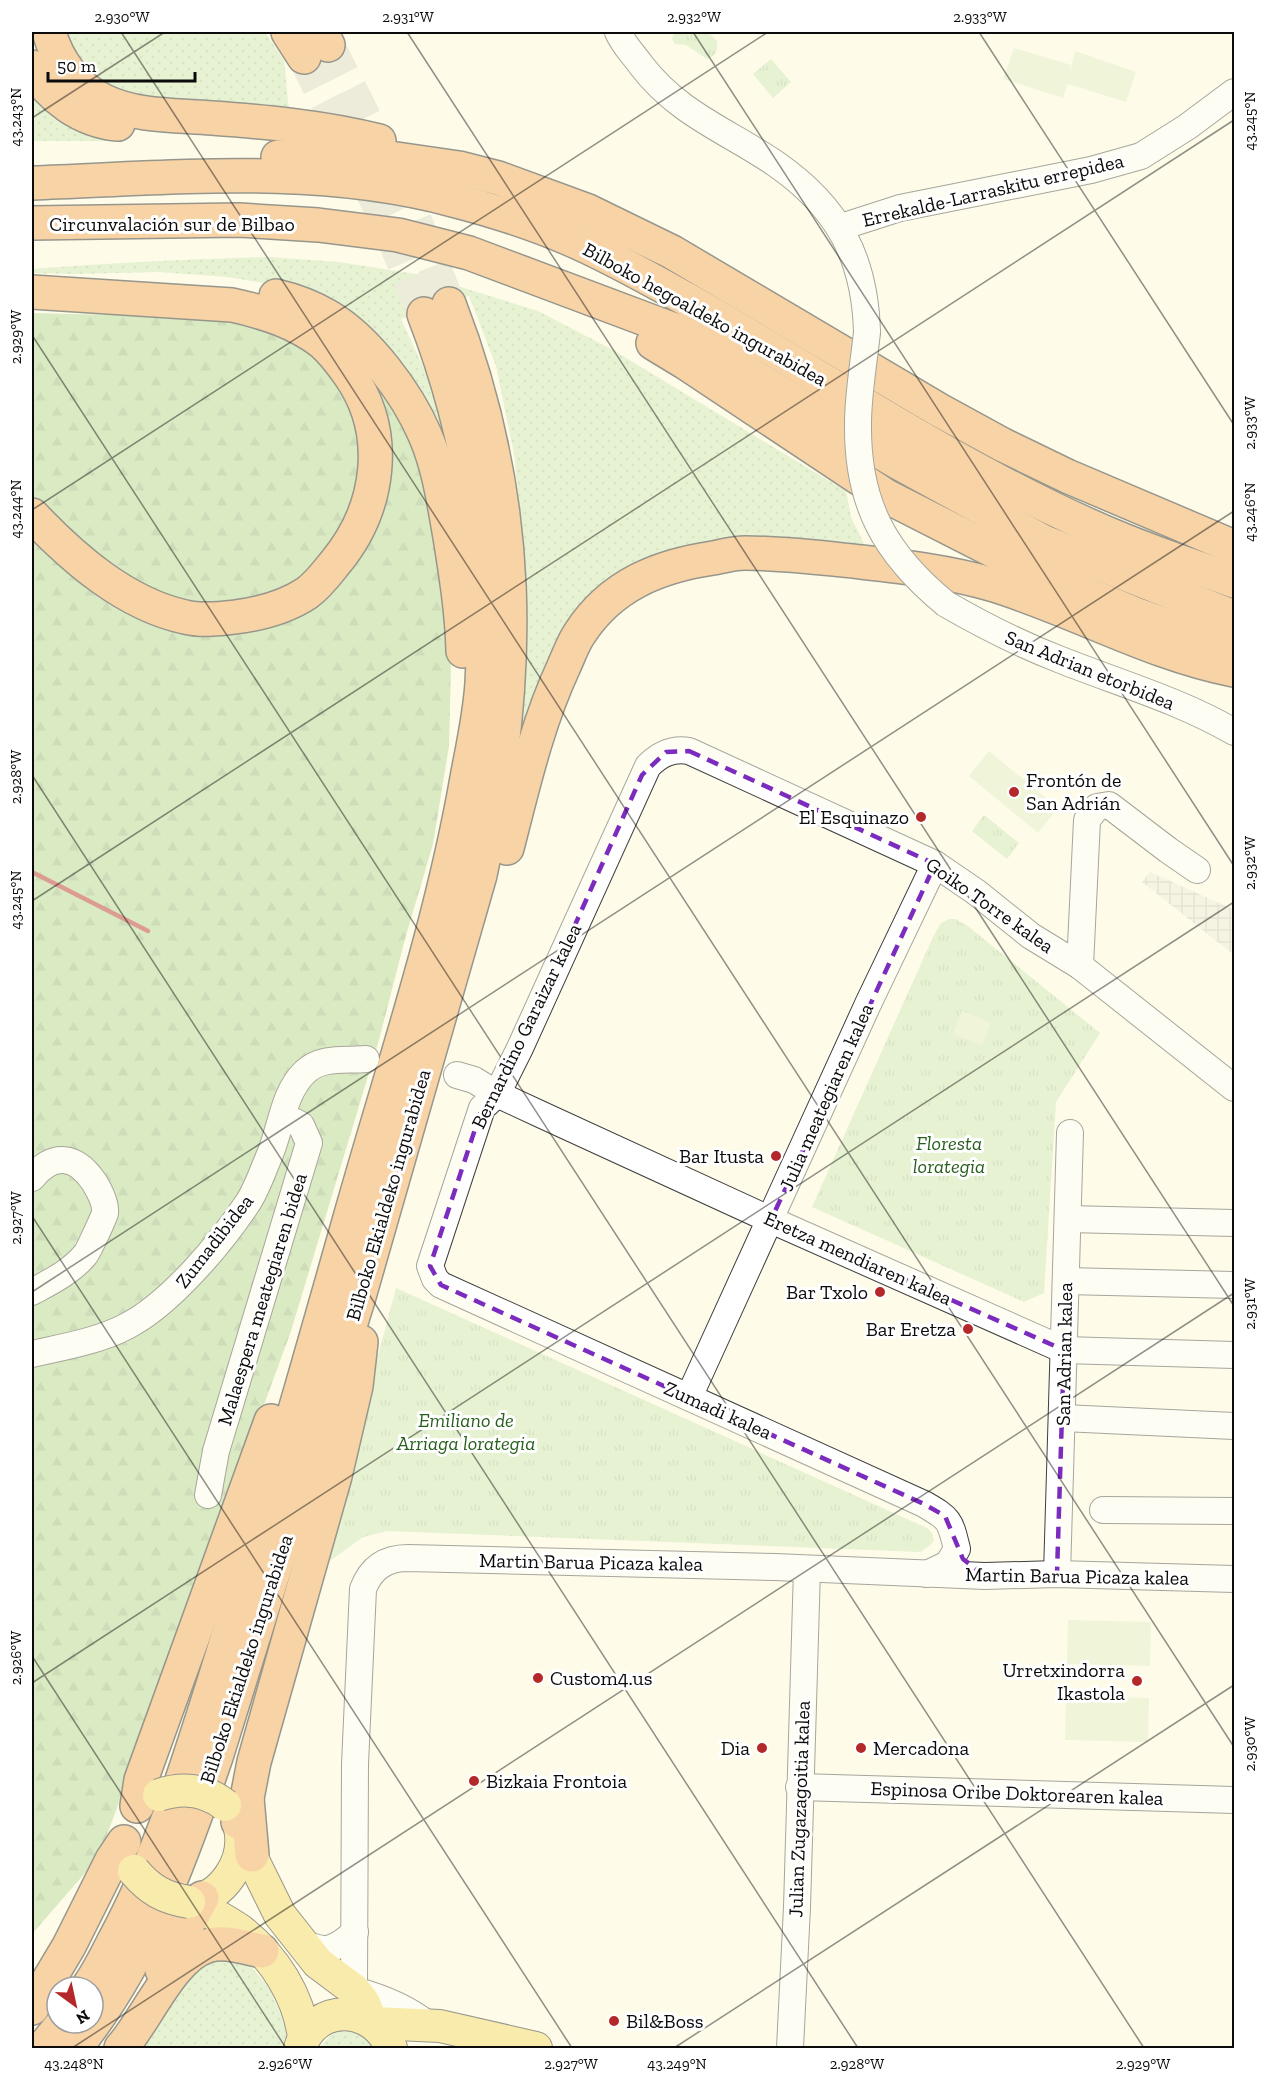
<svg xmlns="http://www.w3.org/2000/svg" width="1266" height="2080" font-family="'Zilla Slab',serif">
<defs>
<pattern id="grass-dots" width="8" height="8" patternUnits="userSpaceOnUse" patternTransform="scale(1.5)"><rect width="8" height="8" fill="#cce7b5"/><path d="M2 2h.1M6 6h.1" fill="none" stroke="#aec59a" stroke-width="1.8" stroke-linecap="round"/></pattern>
<pattern id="forest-firs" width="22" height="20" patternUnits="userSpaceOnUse" patternTransform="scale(1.5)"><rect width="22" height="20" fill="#afd794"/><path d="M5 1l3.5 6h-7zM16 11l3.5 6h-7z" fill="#95b77e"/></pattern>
<pattern id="park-tufts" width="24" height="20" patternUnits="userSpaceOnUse" patternTransform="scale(1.5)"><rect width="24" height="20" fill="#cce7b5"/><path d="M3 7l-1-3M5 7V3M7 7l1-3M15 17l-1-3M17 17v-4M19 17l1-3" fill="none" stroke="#aec59a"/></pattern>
<pattern id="plaza-grid" width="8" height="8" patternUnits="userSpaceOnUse" patternTransform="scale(1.5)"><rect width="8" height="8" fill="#ece8da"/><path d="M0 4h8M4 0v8" fill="none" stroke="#c9c6ba"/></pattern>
</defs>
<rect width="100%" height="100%" fill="#fefbe9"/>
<g fill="url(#grass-dots)">
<polygon points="65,32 265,32 284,60 289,110 187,103 130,95 105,83 80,62"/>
<polygon points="32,83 69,126 122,141 32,141"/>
<path d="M269 257 339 262 422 275 538 311 613 350 846 491 851 517 870 556 695 546 658 554 623 572 515 773 525 609 515 459 496 366 469 296 401 319 426 373 446 437 457 498 275 285 228 277 159 272 76 274 32 273V269C111 263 190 259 269 257Z"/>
<polygon points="205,1956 250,1965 269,1988 280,2012 287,2033 282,2048 134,2048"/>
<path d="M340 2031C356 2031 366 2035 375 2048H319L331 2035Z"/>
</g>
<polygon fill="url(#forest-firs)" points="32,313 156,316 237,321 365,362 403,417 423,471 441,559 451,667 449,746 433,844 405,939 379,1040 291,1331 99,1857 32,1934"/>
<g fill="url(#park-tufts)">
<path d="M675 32C690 31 692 36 709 33L717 41C718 51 717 55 707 59L686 45 675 44 672 39Z"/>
<polygon points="771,59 791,82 773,98 753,74"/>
<polygon points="984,815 1019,843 1007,859 972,831"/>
<polygon points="949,919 956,919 969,927 1100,1033 1056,1102 1044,1293 1024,1302 812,1207 933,937 941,923"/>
<polygon points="396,1288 927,1528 932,1533 934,1541 928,1547 920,1552 387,1531 363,1537 327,1563 356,1439"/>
</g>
<g fill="#dfeec6">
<polygon points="1014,48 1071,65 1070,73 1075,51 1136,72 1126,102 1068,84 1063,98 1003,79"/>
<polygon points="989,751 1058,808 1038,833 969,776"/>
<polygon points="962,1011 991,1023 982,1045 953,1034"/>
<polygon points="1068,1620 1151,1622 1150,1666 1067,1664"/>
<polygon points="1066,1696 1149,1698 1148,1742 1065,1740"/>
</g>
<polygon fill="url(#plaza-grid)" points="1150,872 1230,908 1234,907 1234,955 1142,882"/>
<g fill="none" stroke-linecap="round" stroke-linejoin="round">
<g stroke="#dad7c8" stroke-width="33" stroke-dasharray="33 16" stroke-linecap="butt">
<polyline points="328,45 410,207 449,304"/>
<polyline points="304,57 385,218 424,314"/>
</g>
<defs>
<g id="minor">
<path d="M618 32C623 44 633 54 641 65 678 114 728 131 776 164 838 207 865 258 867 332"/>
<polyline points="841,227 900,208 1091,170 1141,156 1187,127 1234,92"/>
<path d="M946 604C984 626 1022 645 1061 660 1119 683 1181 701 1234 732"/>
<polyline points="1080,966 1087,820 1097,807 1109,805 1168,850 1197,870"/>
<polyline points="457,1075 474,1080 497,1094 540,1114 771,1220 1064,1350 1234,1355"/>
<path d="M32 1178C53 1152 76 1155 94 1182 99 1190 106 1203 105 1213 104 1217 88 1252 85 1255 71 1272 50 1282 32 1292"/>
<polyline points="1068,1219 1234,1223"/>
<polyline points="1066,1281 1234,1285"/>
<path d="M32 1354C63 1347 99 1341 127 1326 170 1304 220 1244 247 1204 256 1191 262 1173 268 1159 281 1131 282 1094 305 1072 321 1056 346 1061 366 1059"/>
<polyline points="689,1397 868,1004 935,864"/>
<polyline points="1063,1418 1234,1426"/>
<polyline points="208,1495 216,1451 309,1143 301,1125 283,1116"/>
<polyline points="1103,1510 1234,1511"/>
<path d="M927 1574 948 1564 957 1549C950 1520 950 1519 924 1504L441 1285 435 1279 430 1266 482 1108 497 1094 520 1048 648 766C660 754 672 748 689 751L935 864 976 892 1031 936 1080 966 1234 1088"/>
<polyline points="1057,1574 1070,1133"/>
<polyline points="799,1787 1234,1800"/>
<path d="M299 1941C325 1954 334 1951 355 1932"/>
<path d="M430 2026C408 2008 381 1997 354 1990L355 1764 363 1589C371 1568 386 1558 408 1558L775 1567 985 1576 1057 1574 1234 1579"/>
<polyline points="790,2048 797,1907 807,1569"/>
</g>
<g id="major">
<polyline points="242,1838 280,1915 318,1963 354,1990 364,2003 371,2021"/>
<path d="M189 1902C223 1898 247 1861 240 1828"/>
<path d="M193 1902C208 1912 226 1920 241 1931 274 1957 299 1996 304 2038"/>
<polyline points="374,2023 440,2026 536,2048"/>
<path d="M300 2048C315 2002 374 2004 391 2048"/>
</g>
<g id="highway">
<path d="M49 32C57 60 76 88 104 101 137 117 176 115 212 118 267 122 324 127 379 141"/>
<polyline points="288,32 304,57"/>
<polyline points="321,32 328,45"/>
<path d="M32 67C50 98 82 121 118 124"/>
<polyline points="278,157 369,155 459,168 498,178 588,211 672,252 939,410 1003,445 1067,476 1234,547"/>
<path d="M32 183C171 178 316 163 453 200 492 210 533 223 570 239 610 256 648 278 686 299 765 344 842 392 921 438 985 475 1050 510 1118 538 1156 554 1196 567 1234 581"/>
<polyline points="32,223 239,220 318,225 398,235 469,253 677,331 899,463 1044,542 1234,617"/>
<path d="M32 292 232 305C264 312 296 322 323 343 333 352 342 364 349 374 391 433 380 509 335 563 327 573 318 585 307 593 286 607 259 614 235 617 219 619 201 621 185 617 125 604 73 558 32 515"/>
<path d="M276 296C293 300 312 307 327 316 367 339 407 393 425 435 439 467 444 503 450 537 456 575 462 612 463 651"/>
<polyline points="653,343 686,363 886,496 1037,573 1135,614 1234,649"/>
<path d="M507 848C523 786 537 724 564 666 569 655 573 643 580 633 611 585 659 566 713 558 723 556 735 553 745 553 784 553 823 558 861 562 906 567 950 572 994 585 1075 610 1151 654 1234 670"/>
<polyline points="247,1798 252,1855"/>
<polyline points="137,1806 141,1780 271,1421"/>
<polyline points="238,1822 247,1798 254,1762 335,1476 356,1386 361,1342"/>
<polyline points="162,1970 202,1898"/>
<path d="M88 1987C98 1973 106 1957 114 1941 160 1856 188 1764 217 1672 264 1521 307 1370 350 1218 391 1072 441 927 467 778 473 746 480 715 482 683 490 555 470 433 424 314"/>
<polyline points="32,2008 69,1946 112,1860 124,1842"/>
<polyline points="43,2048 63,2023"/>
<path d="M75 2048C144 1963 181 1859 216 1757L358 1300 480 875C524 674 524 498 449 304"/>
<path d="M121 2048C146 2021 171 1957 207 1946 224 1940 245 1948 262 1951"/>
</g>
</defs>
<use href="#minor" stroke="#3e3e3e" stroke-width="28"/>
<use href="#major" stroke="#1c1c1c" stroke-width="34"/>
<use href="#highway" stroke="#1c1c1c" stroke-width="36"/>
<use href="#minor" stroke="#fff" stroke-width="26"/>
<use href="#major" stroke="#f4d763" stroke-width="32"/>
<use href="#highway" stroke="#f0a355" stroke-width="33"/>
<polyline stroke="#b52829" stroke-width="4.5" points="32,872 148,931"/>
<defs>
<path id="minor-bridge" d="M867 332C864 362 858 393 858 424 857 504 885 554 946 604"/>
<g id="major-bridge">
<path d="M159 1795C182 1787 205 1789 225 1805"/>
<path d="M134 1871C150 1890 164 1898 189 1902"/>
</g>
</defs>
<use href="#minor-bridge" stroke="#3e3e3e" stroke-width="28" stroke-linecap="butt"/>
<use href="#major-bridge" stroke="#1c1c1c" stroke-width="34" stroke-linecap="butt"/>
<use href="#minor-bridge" stroke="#fff" stroke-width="26"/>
<use href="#major-bridge" stroke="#f4d763" stroke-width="32"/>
</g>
<path d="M0 0H1266V2080H0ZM689 751 935 864 771 1220 1064 1350 1057 1574 985 1576 963 1559 945 1516 924 1504 441 1285 430 1266 482 1108 497 1094 520 1048 642 775 666 752Z" fill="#fefbe9" fill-opacity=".55" fill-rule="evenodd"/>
<path fill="none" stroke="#7b2cbf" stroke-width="4.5" stroke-dasharray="12 8" stroke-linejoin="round" d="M689 751 935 864 771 1220 1064 1350 1057 1574 985 1576 963 1559 945 1516 924 1504 441 1285 430 1266 482 1108 497 1094 520 1048 642 775 666 752Z"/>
<path fill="none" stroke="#0b0b0b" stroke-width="1.5" stroke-opacity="0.45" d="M121 32 1234 1747M407 32 1234 1306M693 32 1234 866M979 32 1234 425M32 118 165 32M32 335 1144 2048M32 510 768 32M32 775 858 2048M32 901 1234 120M32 1216 572 2048M32 1292 1234 511M32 1656 286 2048M32 1683 1234 902M72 2048 1234 1293M674 2048 1234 1685"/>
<g fill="#b52829" stroke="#fff" stroke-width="2">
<circle cx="1014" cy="792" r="6"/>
<circle cx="921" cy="817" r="6"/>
<circle cx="776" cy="1156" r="6"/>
<circle cx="880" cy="1292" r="6"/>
<circle cx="968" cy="1329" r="6"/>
<circle cx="538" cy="1678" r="6"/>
<circle cx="1137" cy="1681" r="6"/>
<circle cx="762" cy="1748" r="6"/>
<circle cx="861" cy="1748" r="6"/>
<circle cx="474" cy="1781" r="6"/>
<circle cx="614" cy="2021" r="6"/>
</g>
<g text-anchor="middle" stroke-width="6" stroke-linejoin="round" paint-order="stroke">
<g font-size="20" fill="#0b0b0b" stroke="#fff">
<text transform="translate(993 190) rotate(-13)" y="7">Errekalde-Larraskitu errepidea</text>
<text x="172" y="231">Circunvalación sur de Bilbao</text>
<text transform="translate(705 314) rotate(29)" y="7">Bilboko hegoaldeko ingurabidea</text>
<text transform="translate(1090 670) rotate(22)" y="7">San Adrian etorbidea</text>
<text transform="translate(990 905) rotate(35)" y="7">Goiko Torre kalea</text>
<text transform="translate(526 1026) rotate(-64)" y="7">Bernardino Garaizar kalea</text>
<text transform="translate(826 1097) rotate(-66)" y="7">Julia meategiaren kalea</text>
<text transform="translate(388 1195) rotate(-74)" y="7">Bilboko Ekialdeko ingurabidea</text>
<text transform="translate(214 1241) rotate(-52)" y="7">Zumadibidea</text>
<text transform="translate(858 1258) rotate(24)" y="7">Eretza mendiaren kalea</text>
<text transform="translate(262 1299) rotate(-73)" y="7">Malaespera meategiaren bidea</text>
<text transform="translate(1064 1354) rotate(-89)" y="7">San Adrian kalea</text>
<text transform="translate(718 1410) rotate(24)" y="7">Zumadi kalea</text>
<text transform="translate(591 1562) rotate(1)" y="7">Martin Barua Picaza kalea</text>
<text transform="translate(1077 1576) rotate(1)" y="7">Martin Barua Picaza kalea</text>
<text transform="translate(246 1659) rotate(-72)" y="7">Bilboko Ekialdeko ingurabidea</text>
<text transform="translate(1017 1793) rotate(2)" y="7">Espinosa Oribe Doktorearen kalea</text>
<text transform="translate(799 1809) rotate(-88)" y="7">Julian Zugazagoitia kalea</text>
</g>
<g font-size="20" fill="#0b0b0b" stroke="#fff" text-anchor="end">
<text x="1026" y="787" text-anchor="start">Frontón de<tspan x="1026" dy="23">San Adrián</tspan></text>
<text x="909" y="824">El Esquinazo</text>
<text x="764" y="1163">Bar Itusta</text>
<text x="868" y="1299">Bar Txolo</text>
<text x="956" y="1336">Bar Eretza</text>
<text x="1125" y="1677">Urretxindorra<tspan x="1125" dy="23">Ikastola</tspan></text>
<text x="550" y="1685" text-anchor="start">Custom4.us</text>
<text x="750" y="1755">Dia</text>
<text x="873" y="1755" text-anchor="start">Mercadona</text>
<text x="486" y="1788" text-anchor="start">Bizkaia Frontoia</text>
<text x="626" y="2028" text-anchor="start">Bil&amp;Boss</text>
</g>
<g font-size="20" font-style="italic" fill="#295f1e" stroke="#fff">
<text x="949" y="1150">Floresta<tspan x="949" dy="23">lorategia</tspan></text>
<text x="466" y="1427">Emiliano de<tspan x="466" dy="23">Arriaga lorategia</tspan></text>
</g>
</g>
<rect width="1266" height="2080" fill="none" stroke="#ffffff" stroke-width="66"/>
<g transform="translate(75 2005) rotate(147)"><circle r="28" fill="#ffffff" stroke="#9d9d9d" stroke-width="1.5"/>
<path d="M0-4.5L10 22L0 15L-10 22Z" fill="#b52829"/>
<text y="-9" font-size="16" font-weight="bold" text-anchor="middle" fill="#0b0b0b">N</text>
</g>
<path d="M48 72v9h147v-9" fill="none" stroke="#0b0b0b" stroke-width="3"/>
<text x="57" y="72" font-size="18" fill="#0b0b0b" stroke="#ffffff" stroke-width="4.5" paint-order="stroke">50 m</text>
<rect x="33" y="33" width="1200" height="2014" fill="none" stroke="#0b0b0b" stroke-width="2"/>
<g font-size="15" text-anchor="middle" fill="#0b0b0b">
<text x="122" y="22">2.930°W</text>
<text x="408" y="22">2.931°W</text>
<text x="694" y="22">2.932°W</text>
<text x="980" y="22">2.933°W</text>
<text transform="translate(16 117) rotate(-90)" y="5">43.243°N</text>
<text transform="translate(1250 121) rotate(-90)" y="5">43.245°N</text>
<text transform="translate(16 337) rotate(-90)" y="5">2.929°W</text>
<text transform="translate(1250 423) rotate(-90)" y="5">2.933°W</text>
<text transform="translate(16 509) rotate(-90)" y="5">43.244°N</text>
<text transform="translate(1250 512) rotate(-90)" y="5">43.246°N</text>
<text transform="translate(16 777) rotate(-90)" y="5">2.928°W</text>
<text transform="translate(1250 863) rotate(-90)" y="5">2.932°W</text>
<text transform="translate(16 900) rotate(-90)" y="5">43.245°N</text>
<text transform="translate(16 1218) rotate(-90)" y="5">2.927°W</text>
<text transform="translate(1250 1304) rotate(-90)" y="5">2.931°W</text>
<text transform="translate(16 1658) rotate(-90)" y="5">2.926°W</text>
<text transform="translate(1250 1744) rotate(-90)" y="5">2.930°W</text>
<text x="74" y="2069">43.248°N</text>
<text x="285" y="2069">2.926°W</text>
<text x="571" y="2069">2.927°W</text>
<text x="677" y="2069">43.249°N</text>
<text x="857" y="2069">2.928°W</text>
<text x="1143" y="2069">2.929°W</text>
</g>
</svg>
